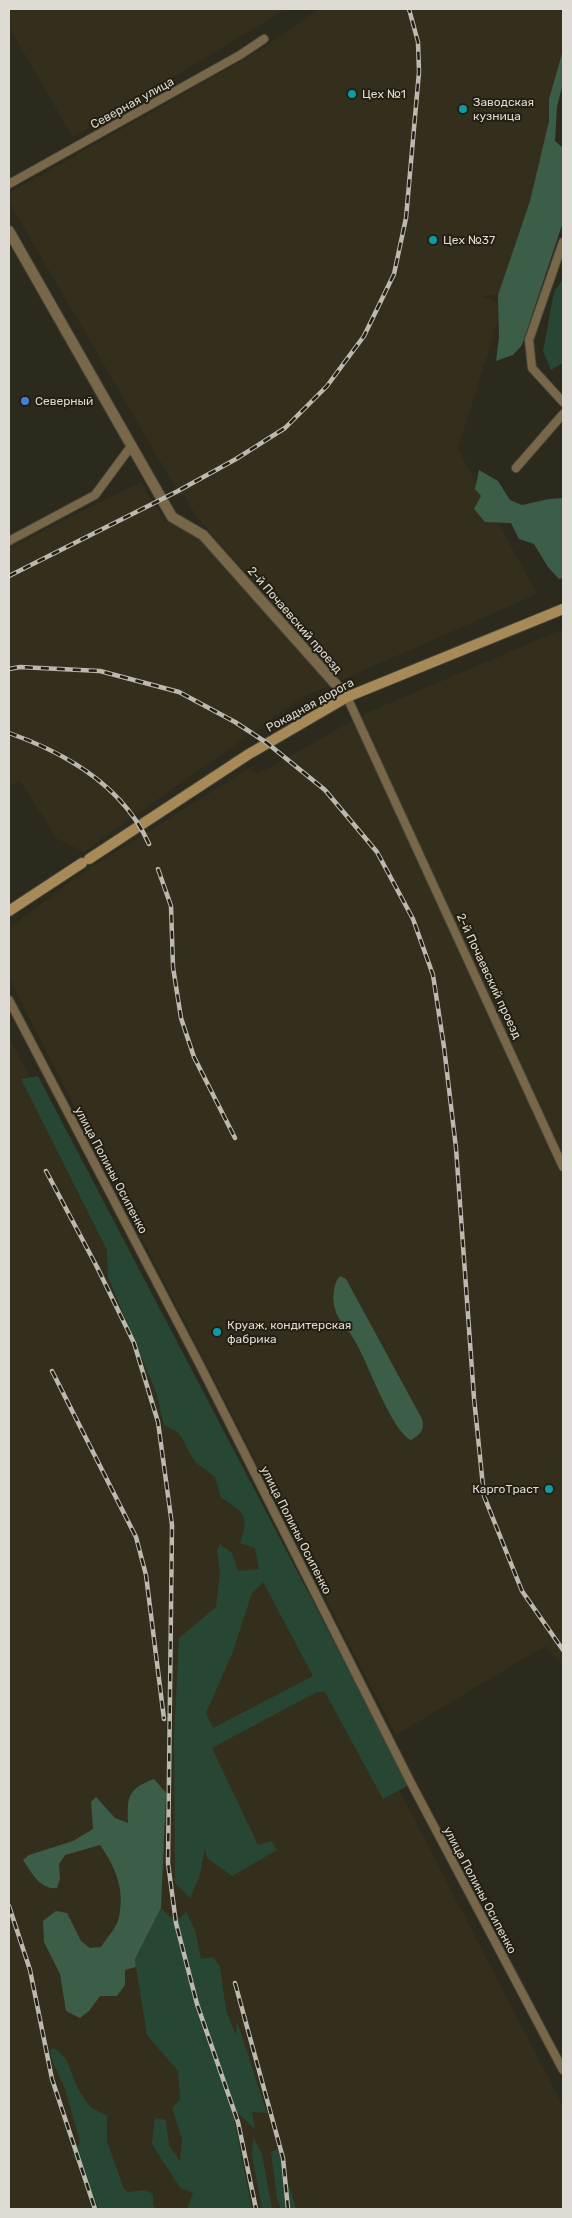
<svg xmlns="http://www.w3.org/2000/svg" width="572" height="2218" font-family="Rubik,sans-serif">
<rect width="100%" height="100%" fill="#2c291d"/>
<g fill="#342f1c">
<polygon points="9,9 286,9 73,138 9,27"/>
<polygon points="318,9 563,9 563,50 549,99 549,121 530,201 498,295 480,296 503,304 458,449 537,594 301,698 84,852 57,839 20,781 9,786 9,548 141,482 164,521 182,525 211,546 264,612 273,604 196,516 184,495 181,497 9,202 9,193 262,49"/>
<polygon points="563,629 563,1665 545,1646 396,1735 9,978 9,928 79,875 249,768 258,774 364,714"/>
<polygon points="9,1037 563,2106 563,2209 9,2209"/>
</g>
<g fill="#284634" fill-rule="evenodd">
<polygon points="563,279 563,363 551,370 543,351 554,292"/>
<path d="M38 1076 409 1785 383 1799 325 1692H317L212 1748 258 1845 271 1841 277 1850 232 1876 207 1858 205 1849 199 1878 190 1898 175 1883 174 1734 179 1638 216 1607 220 1572 217 1551 220 1544 232 1553 238 1571 259 1569 255 1548 240 1543C249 1517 245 1512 221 1498L215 1477 195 1462 179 1433 164 1425 156 1392 108 1277 107 1250 21 1079ZM263 1582 313 1676 213 1728 206 1713 232 1654 252 1593Z"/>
<polygon points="161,1908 170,1917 179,1919 186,1912 195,1930 201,1959 213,1957 220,1967 226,2010 236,2036 237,2021 267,2113 252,2112 255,2129 232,2108 252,2209 187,2209 193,2193 180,2188 152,2144 155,2118 166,2120 169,2145 180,2161 182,2140 172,2108 180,2099 178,2071 147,2035 136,1967 135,1959"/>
<polygon points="54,2048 66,2059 78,2089 90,2107 107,2116 107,2141 124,2189 128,2192 146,2190 153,2194 153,2205 156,2209 99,2209 73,2155 80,2142 65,2089 52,2060 50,2050"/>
<polygon points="253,2137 262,2154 272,2209 262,2209 252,2155"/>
<polygon points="278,2149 296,2209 281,2209 277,2199 271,2152"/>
</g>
<g fill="#3c5d48">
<polygon points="563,50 563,82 557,107 555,141 563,148 563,222 522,345 513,355 496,361 499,337 498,295 530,201 549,121 549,99"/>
<polygon points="479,470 498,481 510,500 522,505 549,499 563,498 563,578 559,579 548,567 534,544 519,539 511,523 485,522 474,509 481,496 475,489"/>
<path d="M340 1276 346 1279 422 1419C425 1430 420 1435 411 1440 391 1430 368 1363 355 1341 350 1331 337 1320 335 1309 332 1300 333 1283 340 1276Z"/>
<path d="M154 1779 166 1793 161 1908 135 1959 136 1967 125 1970V1985L117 1996H100L89 2011 80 2018 66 2011 60 1974 44 1942 43 1921 56 1911 67 1913 81 1941 90 1948 101 1947C106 1939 115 1929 118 1921 126 1891 116 1868 100 1845L65 1855 59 1864 60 1879 57 1888C40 1890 32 1873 23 1860L29 1855 73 1841 93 1829 91 1802 96 1797 115 1818 128 1823C127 1796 128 1789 154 1779Z"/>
</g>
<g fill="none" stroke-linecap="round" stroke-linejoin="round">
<defs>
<g id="minor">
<polyline points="9,184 240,55 264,39"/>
<polyline points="563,242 529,340 532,368 563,402"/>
<polyline points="516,468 563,414"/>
<polyline points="9,541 95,495 132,445"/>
<polyline points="347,697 563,1167"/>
<polyline points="9,1000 201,1367 411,1783 563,2070"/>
</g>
<polyline id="tertiary" points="9,231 172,517 203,535 347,697"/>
<g id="secondary">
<polyline points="89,859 249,754 347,697 563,609"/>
<polyline points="9,911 82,863"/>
</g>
</defs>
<use href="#minor" stroke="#48453a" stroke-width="10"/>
<use href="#tertiary" stroke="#48453a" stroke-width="12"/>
<use href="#secondary" stroke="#48453a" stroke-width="12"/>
<use href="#minor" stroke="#796749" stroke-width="8"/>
<use href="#tertiary" stroke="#796749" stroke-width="10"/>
<use href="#secondary" stroke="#a78a58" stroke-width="10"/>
<defs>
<g id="rail">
<polyline points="9,576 178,491 236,459 285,428 327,386 364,336 394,274 406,218 419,72 418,42 409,9"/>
<polyline points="9,669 20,667 100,671 179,692 235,722 267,743 325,790 377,852 413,919 433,975 444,1047 456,1148 474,1398 484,1496 522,1591 563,1650"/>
<path d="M9 733C66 753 123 786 149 844"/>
<polyline points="158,869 171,906 173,967 181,1018 194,1057 235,1138"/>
<polyline points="46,1171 97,1267 134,1343 158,1422 172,1525 168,1863 176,1923 197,2004 238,2122 256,2209"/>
<polyline points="52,1371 136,1537 146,1575 164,1719"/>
<polyline points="9,1906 30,1970 52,2079 95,2209"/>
<polyline points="235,1983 283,2158 288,2209"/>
</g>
</defs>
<use href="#rail" stroke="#bbb9b0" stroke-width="4.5"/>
<use href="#rail" stroke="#232013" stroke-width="2.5" stroke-dasharray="8" stroke-linecap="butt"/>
</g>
<g fill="#0f9aa8" stroke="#232013" stroke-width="2">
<circle cx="352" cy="94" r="5"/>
<circle cx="463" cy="109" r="5"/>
<circle cx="433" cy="240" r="5"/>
<circle cx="217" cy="1332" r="5"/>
<circle cx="549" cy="1489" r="5"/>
</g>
<circle fill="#3f7fe0" stroke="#232013" stroke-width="2" cx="25" cy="401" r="5"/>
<g text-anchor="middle" stroke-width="4" stroke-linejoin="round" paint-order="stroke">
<g font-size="12" fill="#dddbd3" stroke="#232013" text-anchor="start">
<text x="362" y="98">Цех №1</text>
<text x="473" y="106">Заводская<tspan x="473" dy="14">кузница</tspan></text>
<text x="443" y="244">Цех №37</text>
<text x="35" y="405">Северный</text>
<text x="227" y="1329">Круаж, кондитерская<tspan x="227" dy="14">фабрика</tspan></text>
<text x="539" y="1493" text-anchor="end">КаргоТраст</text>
</g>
<g font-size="12" fill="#dddbd3" stroke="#232013">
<text transform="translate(132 103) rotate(-29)" y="4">Северная улица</text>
<text transform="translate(295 620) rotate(49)" y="4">2-й Почаевский проезд</text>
<text transform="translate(310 705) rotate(-29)" y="4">Рокадная дорога</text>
<text transform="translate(489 976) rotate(65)" y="4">2-й Почаевский проезд</text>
<text transform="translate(111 1170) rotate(62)" y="4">улица Полины Осипенко</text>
<text transform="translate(296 1530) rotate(63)" y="4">улица Полины Осипенко</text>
<text transform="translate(480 1890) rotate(62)" y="4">улица Полины Осипенко</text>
</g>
</g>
<rect width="572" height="2218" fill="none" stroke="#dddbd3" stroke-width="20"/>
</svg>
